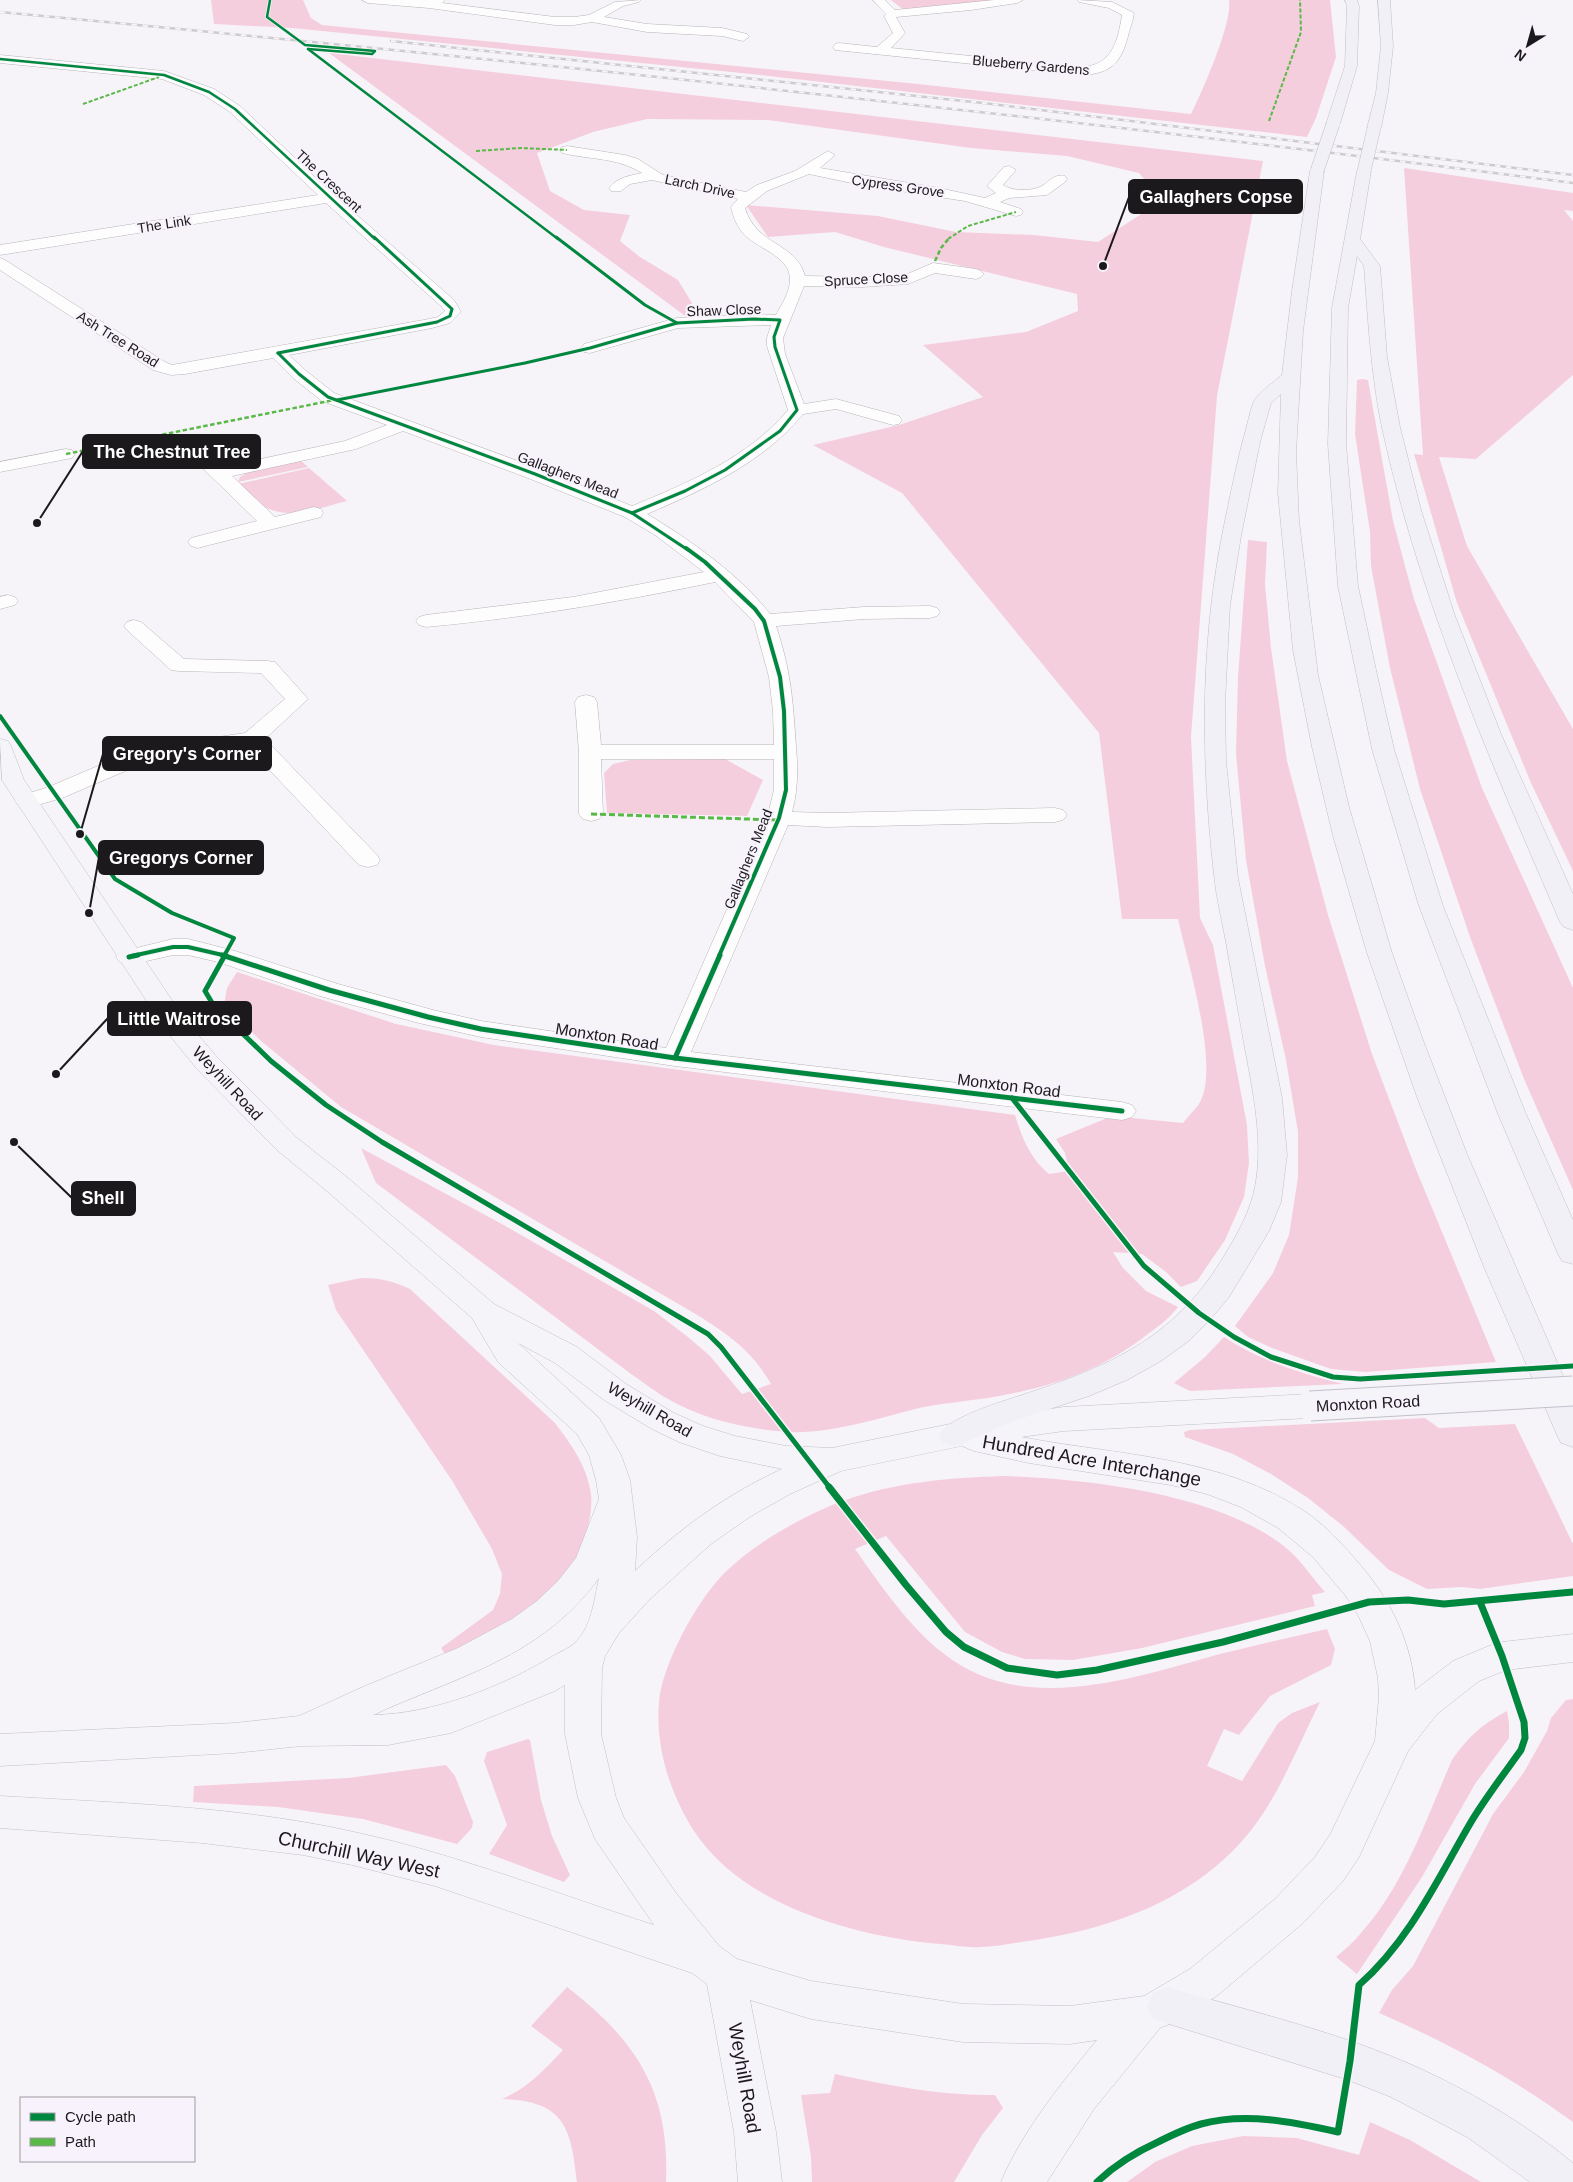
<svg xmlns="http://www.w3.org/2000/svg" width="1573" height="2182" font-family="Arial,sans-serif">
<rect width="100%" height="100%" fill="#f7f4f9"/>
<g fill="#f5cede">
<path d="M211 0H303L311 18 322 25 918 84 1191 114C1202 92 1233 22 1229 0H1330L1336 57 1316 118 1307 137 751 74 292 28 214 24Z"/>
<polygon points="891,0 1005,0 904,10"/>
<path d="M329 53 1263 161 1217 396 1191 737 1200 918 1213 945 1247 1125 1249 1163 1244 1197 1225 1240 1197 1281 1181 1287 1166 1272 1142 1254 1113 1252 1123 1268 1146 1291 1178 1307C1169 1319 1156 1328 1144 1337 1099 1372 1044 1389 988 1398 967 1401 945 1403 924 1407 877 1418 825 1437 776 1431 739 1427 701 1418 668 1399 655 1392 643 1382 631 1374L376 1183 361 1148 500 1223 654 1311 688 1337 710 1356 742 1394 771 1384C752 1351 730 1336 699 1316L341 1107 260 1040 224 1005 227 988 237 972 396 1024 494 1045 1015 1115C1022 1138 1030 1158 1049 1174L1069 1171 1065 1153 1056 1139 1112 1116 1183 1123C1188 1116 1196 1109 1200 1102 1220 1066 1187 960 1178 919H1122L1099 733 902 493 813 445 899 425 983 397 923 345 1026 332 1078 311 1077 294 884 247 835 232 768 237 746 205 878 216 956 232 1034 235 1098 242 1146 211 1154 191 1139 173 1067 156 971 148 768 120 647 119 593 132 537 153 550 191 584 210 630 215 620 241 640 257 678 280 692 303 688 318Z"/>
<polygon points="1404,168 1573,193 1573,211 1564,210 1573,221 1573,375 1476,459 1439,457 1467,546 1573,729 1573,871 1531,783 1457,603 1414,454 1423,455"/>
<polygon points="1362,379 1368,380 1393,521 1414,599 1482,788 1573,988 1573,1190 1524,1079 1470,937 1420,789 1390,668 1371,566 1370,532 1355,434 1357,380"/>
<polygon points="300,460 308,467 238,482 240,477 248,472"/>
<path d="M309 468 347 501C322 507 290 521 265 507 255 502 246 491 238 484Z"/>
<polygon points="1248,540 1267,542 1265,584 1271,648 1287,761 1328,915 1372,1054 1415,1167 1496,1362 1365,1372 1331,1369 1272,1348 1248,1337 1235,1326 1273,1273 1289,1235 1298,1177 1298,1132 1286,1060 1265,966 1246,860 1236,754 1238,677"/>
<polygon points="725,759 763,780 747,816 607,813 604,773 613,764 630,760"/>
<path d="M361 1278C379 1278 394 1281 410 1289L555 1423C571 1444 587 1466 591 1494 594 1521 580 1554 565 1576 558 1587 526 1615 514 1622 494 1636 470 1647 448 1659L441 1648 493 1610 500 1594 502 1574 492 1549 453 1482 336 1310 328 1285Z"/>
<path d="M1224 1337C1261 1361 1300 1373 1343 1384L1190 1391 1174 1383 1205 1357Z"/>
<polygon points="1425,1418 1439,1428 1515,1424 1573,1544 1573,1576 1480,1589 1462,1587 1427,1589 1389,1570 1343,1526 1308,1498 1271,1474 1233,1454 1185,1437 1184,1432 1190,1430"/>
<path d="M1003 1476C1088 1479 1233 1494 1296 1557 1306 1568 1315 1581 1325 1592L1312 1595 1315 1606 1142 1648 1073 1660 1025 1659 1002 1652 965 1632 886 1536 855 1549C879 1583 909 1627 943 1653 1022 1717 1133 1678 1220 1654 1256 1645 1291 1637 1327 1629L1335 1649 1331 1665 1270 1696 1239 1735 1224 1729 1207 1766 1242 1781 1278 1723 1292 1713 1320 1702C1289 1763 1271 1822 1215 1867 1161 1912 1090 1933 1021 1942 1008 1944 994 1947 980 1947 967 1948 953 1945 940 1944 855 1937 743 1906 694 1831 670 1794 655 1746 659 1702 662 1667 691 1613 713 1586 740 1551 801 1516 843 1501 895 1482 948 1478 1003 1476Z"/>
<path d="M1573 1699V2122C1513 2078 1448 2043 1379 2013L1392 1990 1413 1966 1493 1814 1524 1772 1547 1731 1551 1718 1566 1700Z"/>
<path d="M1507 1711 1509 1723V1738L1475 1784 1422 1877 1357 1974 1336 1957C1345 1949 1354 1942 1361 1933 1405 1884 1426 1819 1452 1760 1467 1738 1483 1723 1507 1711Z"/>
<polygon points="528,1739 530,1740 541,1800 552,1836 570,1875 564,1882 489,1854 507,1825 484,1761 487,1752"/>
<polygon points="446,1765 455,1776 473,1822 472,1828 457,1844 363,1819 278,1807 193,1802 194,1786 348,1778"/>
<path d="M567 1987C637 2041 670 2092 666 2182H577C571 2128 565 2101 502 2099 528 2088 544 2070 563 2050L531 2026Z"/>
<path d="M835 2074C887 2085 941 2096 995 2095L1003 2108 982 2135 954 2182H812L811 2157 801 2095 830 2093Z"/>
<polygon points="1370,2122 1410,2140 1481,2182 1127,2182 1155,2162 1192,2146 1243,2136 1297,2138 1359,2155"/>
</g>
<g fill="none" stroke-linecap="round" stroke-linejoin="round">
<defs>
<g id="minor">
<polygon points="362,0 445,0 442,3 555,17 574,17 589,15 615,2 641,0 639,2 623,6 604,17 647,24 722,28 747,34 749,37 743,41 722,36 647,32 592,22 574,25 555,25 429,8 368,3"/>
<path d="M873 0H885L895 10 994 0H1023L1017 3 971 10 896 17 905 33 891 48 1081 67C1112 66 1118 41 1122 15L1109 8 1079 2 1077 0 1112 2 1134 13C1133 20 1131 26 1129 32 1122 62 1112 74 1081 75L835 50 833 47 835 44 839 43 877 47 893 33 884 16 886 14Z"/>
<path d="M0 55 164 71 214 89 240 106 334 195 454 300 461 312 450 323 432 328 289 355 305 370 334 393 542 470 632 506C688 483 749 457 788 410L767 346V338L771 325 678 328 590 353 584 352 582 348 584 344 677 318 754 314 776 315C782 304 790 292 790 279 790 255 754 248 742 232 736 224 733 216 731 207L738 199 652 180 630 184 621 191H611L609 188C618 177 629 176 642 173 616 157 591 160 562 153L560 150 562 147 567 146 625 155 638 159 663 175 746 192 757 185 795 171 828 151 835 155 820 168 939 188 985 198 996 193 987 186 1004 167 1009 166 1016 170 1003 185C1012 191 1027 191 1037 188 1048 185 1052 173 1065 176L1067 179 1065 182 1047 195 1009 198 1000 202 1021 209 1023 212 1021 215 1016 216 965 201 861 185 809 174 767 191 745 208C756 246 796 242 805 276L862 277 905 275 933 263 976 269 981 271 984 274 981 277 976 279 935 273 908 284 862 287 804 286 783 338 785 354 804 404 836 399 899 416 902 420 899 424 893 425 836 409 803 414C763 463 703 490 647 514 689 539 740 575 770 614L864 607 930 606 937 608 940 612 937 616 930 618 864 619 776 626C791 671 793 701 796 747 798 768 798 790 792 812L827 813 1055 808 1063 810 1067 815 1063 820 1055 822 827 827 788 825 691 1052 1122 1102 1132 1105 1136 1111 1132 1117 1122 1120 675 1066 481 1037 419 1023 320 996 218 962 188 955H173L129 965 120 962 116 957 120 952 173 939H188L235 951 338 984 433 1010 481 1021 666 1048 767 818 774 790V759H601L603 814 599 819 591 821 583 819 579 814V752L575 702 578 697 586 695 594 697 597 702 601 745H774L773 711 769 677 754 622 715 582C619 602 523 618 426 627L419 625 416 621 419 617 426 615 573 597 704 572 655 535 625 517 528 478 403 431 356 449 232 476 275 517 314 507 321 509 323 513 321 517 205 546 198 548 191 546 188 542 191 538 257 521 187 453 184 449 187 445C202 441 212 458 223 467L345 441 387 425 322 401 293 378 273 358 185 374 171 375 153 370 0 270V258L5 260 165 362 172 365 424 320 438 317 445 311 441 306 326 203 0 255V245L318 195 230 112 204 95 162 79 0 63Z"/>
<polygon points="66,449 72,450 75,454 72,458 0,472 0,462"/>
<polygon points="8,595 15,597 18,601 15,605 0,609 0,597"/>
<polygon points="134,620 141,622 184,659 267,661 275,662 308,699 265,739 377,855 380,860 377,865 368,867 359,865 247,746 151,760 62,798 27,808 19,806 15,801 19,796 46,788 138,749 245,733 285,699 261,673 179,671 171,670 127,630 124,626 127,622"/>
</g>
<path id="major" d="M0 739 8 741 11 746 24 780 186 1021 217 1057 297 1138 348 1178 494 1304 577 1347 626 1384 674 1413 703 1426 735 1436 786 1446 832 1448 955 1423 1064 1407 1310 1394 1321 1398 1326 1406 1321 1414 1310 1418 1064 1431 1021 1437C1116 1455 1217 1456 1301 1509 1325 1524 1344 1546 1362 1567 1391 1601 1412 1644 1415 1690L1453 1661 1489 1646 1502 1642 1573 1634V1662L1506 1670 1479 1681 1437 1714 1408 1751 1359 1857 1343 1881 1303 1923 1218 1995 1181 2019 1160 2028 1094 2109 1047 2182H1001C1023 2130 1061 2084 1097 2040L1070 2044 963 2042 811 2019 750 2000 776 2132 782 2182H738L734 2132 707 1984 692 1973 435 1886 352 1865 303 1855 202 1843 0 1828V1796C118 1803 238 1806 354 1832 456 1854 554 1893 654 1925L595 1839 578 1798 565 1734V1685L555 1691 451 1733 388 1745 301 1746 235 1753 0 1766V1734L235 1723 299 1716 365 1686 458 1648 512 1619 537 1601 558 1581 576 1558 599 1499 596 1480 589 1455 577 1434 498 1362 472 1318 328 1192 277 1150 197 1069 167 1032 2 780ZM518 1343 555 1363 604 1400 652 1429 679 1442 720 1456 782 1469C727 1494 678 1530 635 1571L637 1537 630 1480 621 1455 599 1418ZM962 1446 974 1451 1029 1463 1171 1485 1207 1494 1241 1507 1278 1528 1313 1557 1345 1595 1358 1615 1370 1641 1378 1678 1379 1697 1375 1741 1331 1833 1315 1857 1275 1899 1190 1969 1144 1996 1070 2006 963 2004 811 1981 737 1959 719 1946 676 1893 624 1818 616 1798 601 1734 602 1668 605 1656 619 1633 650 1599 711 1544 751 1516 790 1494 841 1471ZM599 1578C594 1600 592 1625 576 1642 570 1648 560 1652 553 1656 502 1687 433 1714 373 1715 458 1676 541 1658 599 1578Z"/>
<g id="highway">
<polygon points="1345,0 1357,0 1359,6 1357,66 1340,124 1333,128 1326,124 1345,66 1347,6"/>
<polygon points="1378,0 1390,0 1393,46 1388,93 1381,128 1374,132 1367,128 1376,93 1381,46"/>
<path d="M1317 167 1324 171 1303 331 1296 452 1299 521 1318 675 1349 807 1392 953 1423 1040 1467 1154 1573 1399V1447L1561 1443 1557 1435 1484 1267 1417 1097 1367 953 1333 836 1312 747 1293 650 1278 493 1281 394 1271 403 1260 442 1241 536 1230 605 1225 703 1226 761 1238 878 1282 1098 1287 1155 1281 1202 1269 1231 1229 1297 1210 1320 1190 1340 1161 1361 1127 1380 1089 1396 1011 1422 955 1447 943 1443 939 1435C949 1417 1001 1402 1022 1395 1107 1367 1172 1340 1221 1261 1232 1243 1243 1225 1250 1205 1267 1157 1254 1097 1245 1049 1238 1012 1232 974 1225 937 1221 917 1216 896 1214 875 1200 750 1200 634 1227 511 1233 482 1239 453 1247 425 1249 417 1251 408 1254 401 1260 391 1274 382 1282 375L1292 291 1310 171Z"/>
<path d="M1364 167 1371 171 1360 239 1380 266 1387 357 1400 427 1421 510 1455 616 1501 734 1573 894V930L1564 927 1560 922C1490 760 1420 601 1382 428 1371 375 1368 320 1364 266L1357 256 1348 308 1346 444 1358 586 1378 679 1394 749 1443 906 1526 1114 1573 1220V1264L1562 1261 1558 1254 1498 1114 1419 906 1372 749 1338 586 1328 444 1332 308 1357 171Z"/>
<path d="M1167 1987C1252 2012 1340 2032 1421 2069 1475 2094 1527 2125 1573 2163V2182H1530L1467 2137 1391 2097 1348 2080 1153 2019 1147 2006 1153 1993Z"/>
</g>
</defs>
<use href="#minor" stroke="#b7b4b8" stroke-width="1"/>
<use href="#major" stroke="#c1bfc9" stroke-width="1"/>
<use href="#highway" stroke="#c1bfc9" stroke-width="1"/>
<use href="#minor" fill="#fefdfe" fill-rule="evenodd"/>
<use href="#major" fill="#f5f5f9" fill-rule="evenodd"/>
<use href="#highway" fill="#f0f0f6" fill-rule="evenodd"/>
<defs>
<g id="rail">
<path d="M0 12C525 61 1050 116 1573 183"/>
<polyline points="391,41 983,103 1573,175"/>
</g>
</defs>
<use href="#rail" stroke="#cccccd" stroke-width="2.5"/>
<use href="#rail" stroke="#f7f2fb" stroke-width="2" stroke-dasharray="5.5" stroke-linecap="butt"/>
<defs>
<polyline id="major-bridge" points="1310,1406 1573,1391"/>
<g id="highway-bridge">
<polyline points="1317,171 1333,124"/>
<polyline points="1364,171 1374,128"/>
</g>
</defs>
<use href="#major-bridge" stroke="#c1bfc9" stroke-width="31" stroke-linecap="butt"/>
<use href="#highway-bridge" stroke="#c1bfc9" stroke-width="14" stroke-linecap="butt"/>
<use href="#major-bridge" stroke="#f5f5f9" stroke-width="29"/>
<use href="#highway-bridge" stroke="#f0f0f6" stroke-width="13"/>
<g stroke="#58b947" stroke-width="2" stroke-dasharray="4 2" stroke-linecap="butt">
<polyline points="83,104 159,77"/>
<polyline points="1269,121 1301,32 1300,0"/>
<polyline points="476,151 521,148 567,150"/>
<polyline points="948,239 968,226 1016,212"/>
</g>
<g stroke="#58b947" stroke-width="2.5" stroke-dasharray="4.5 2.5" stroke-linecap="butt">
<polyline points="935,261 941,248 950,237"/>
<polyline points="66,454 334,400"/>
</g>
<polyline stroke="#58b947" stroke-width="3" stroke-dasharray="6 3" stroke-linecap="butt" points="591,814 778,820"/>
<defs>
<g id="cycleway-far4">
<polyline points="270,0 267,17 305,45 375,51 372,54 308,49"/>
<polyline points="308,49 558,239"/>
<polyline points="0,59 164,75 209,92 235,109 375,239"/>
</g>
<g id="cycleway-far3">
<polyline points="556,237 645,305 677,323"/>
<polyline points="278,353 437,322 450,316 452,309 374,237"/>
<polyline points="278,353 299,374 328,397 535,474 632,513 688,550"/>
<polyline points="337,400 525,363 590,348 677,323 754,319 780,320 774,337 775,347 797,410 780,431 725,470 685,491 632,513"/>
</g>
<g id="cycleway-far2">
<polyline points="686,548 705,562 755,609 764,621 780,677 784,711 786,790 779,818 719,956"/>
<polyline points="0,716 115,879 172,913 234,938 224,956"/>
<polyline points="132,956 173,947 188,947 227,956"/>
</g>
<g id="cycleway-far1">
<polyline points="222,955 329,990 428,1017 481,1029 675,1058 1122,1111"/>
<polyline points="225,955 205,991 214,1006 271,1061 326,1105 382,1142 708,1334 721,1347 830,1488"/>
<polyline points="129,957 138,955"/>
<polyline points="675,1058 720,955"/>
<polyline points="1012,1098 1144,1266 1199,1313 1234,1337 1271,1357 1333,1377 1360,1379 1573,1366"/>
</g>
<g id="cycleway">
<polyline points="829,1487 906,1585 946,1632 964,1647 1007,1668 1057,1675 1097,1670 1223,1642 1369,1602 1408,1600 1444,1604 1573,1592"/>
<path d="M1097 2182C1115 2165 1136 2152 1158 2142 1172 2135 1186 2128 1201 2124 1246 2112 1293 2122 1338 2132L1350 2061 1359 1985C1410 1940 1437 1880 1471 1822 1486 1797 1504 1774 1521 1750L1525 1738 1524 1722 1502 1656 1480 1602"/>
</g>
</defs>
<use href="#cycleway-far4" stroke="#f7f2fb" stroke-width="4"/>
<use href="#cycleway-far3" stroke="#f7f2fb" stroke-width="5"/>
<use href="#cycleway-far2" stroke="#f7f2fb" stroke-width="6"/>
<use href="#cycleway-far1" stroke="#f7f2fb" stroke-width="8"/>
<use href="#cycleway" stroke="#f7f2fb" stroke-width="10"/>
<use href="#cycleway-far4" stroke="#00873e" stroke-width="2.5"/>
<use href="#cycleway-far3" stroke="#00873e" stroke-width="3"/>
<use href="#cycleway-far2" stroke="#00873e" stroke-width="4"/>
<use href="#cycleway-far1" stroke="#00873e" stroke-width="5"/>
<use href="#cycleway" stroke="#00873e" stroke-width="7"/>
</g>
<g text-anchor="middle" stroke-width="4.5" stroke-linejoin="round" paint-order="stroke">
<g font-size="14" fill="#1b191c" stroke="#f7f2fb">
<text transform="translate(1031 65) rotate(5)" y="5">Blueberry Gardens</text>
<text transform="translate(329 181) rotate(43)" y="5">The Crescent</text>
<text transform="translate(700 186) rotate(12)" y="5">Larch Drive</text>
<text transform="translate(898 186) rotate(8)" y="5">Cypress Grove</text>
<text transform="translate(164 224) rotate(-9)" y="5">The Link</text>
<text transform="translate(866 279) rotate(-3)" y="5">Spruce Close</text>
<text transform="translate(724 310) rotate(-2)" y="5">Shaw Close</text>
<text transform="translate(118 339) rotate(32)" y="5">Ash Tree Road</text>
<text transform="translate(568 475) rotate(21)" y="5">Gallaghers Mead</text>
<text transform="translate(748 859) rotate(-68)" y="5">Gallaghers Mead</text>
</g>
<g font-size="16" fill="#1b191c" stroke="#f7f2fb">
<text transform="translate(607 1036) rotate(9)" y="6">Monxton Road</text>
<text transform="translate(228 1083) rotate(47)" y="6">Weyhill Road</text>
<text transform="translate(1009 1085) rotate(7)" y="6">Monxton Road</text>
<text transform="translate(1368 1403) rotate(-3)" y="6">Monxton Road</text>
<text transform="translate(650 1409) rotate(30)" y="6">Weyhill Road</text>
</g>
<g font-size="19" fill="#1b191c" stroke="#f7f2fb">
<text transform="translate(1092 1460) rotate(10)" y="7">Hundred Acre Interchange</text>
<text transform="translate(359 1854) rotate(12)" y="7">Churchill Way West</text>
<text transform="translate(745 2078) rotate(80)" y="7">Weyhill Road</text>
</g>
</g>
<path fill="none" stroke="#1b191c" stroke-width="2" d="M1103 266L1129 197M37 523L83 451M80 834L103 754M89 913L99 857M56 1074L108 1018M14 1142L72 1198"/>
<g fill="#1b191c" stroke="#f7f2fb" stroke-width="2">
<circle cx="1103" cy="266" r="5"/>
<circle cx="37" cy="523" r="5"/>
<circle cx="80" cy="834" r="5"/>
<circle cx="89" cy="913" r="5"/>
<circle cx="56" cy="1074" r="5"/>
<circle cx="14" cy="1142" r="5"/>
</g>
<g fill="#1b191c" stroke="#1b191c" stroke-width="2">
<rect x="1129" y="180" width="173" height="33" rx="5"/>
<rect x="83" y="435" width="177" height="33" rx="5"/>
<rect x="103" y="737" width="168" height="33" rx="5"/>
<rect x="99" y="841" width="164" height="33" rx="5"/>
<rect x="108" y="1002" width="143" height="33" rx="5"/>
<rect x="72" y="1182" width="63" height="33" rx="5"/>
</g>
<g font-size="18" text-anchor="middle" font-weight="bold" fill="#fff">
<text x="1216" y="203">Gallaghers Copse</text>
<text x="172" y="458">The Chestnut Tree</text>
<text x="187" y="760">Gregory's Corner</text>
<text x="181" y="864">Gregorys Corner</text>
<text x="179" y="1025">Little Waitrose</text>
<text x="103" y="1204">Shell</text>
</g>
<rect x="20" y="2097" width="175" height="65" fill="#f7f2fb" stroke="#9f9ba2"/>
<rect x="30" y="2113" width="25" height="8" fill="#00873e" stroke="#9f9ba2"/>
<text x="65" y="2122" font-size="15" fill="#1b191c">Cycle path</text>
<rect x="30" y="2138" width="25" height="8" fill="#58b947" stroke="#9f9ba2"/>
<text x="65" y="2147" font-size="15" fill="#1b191c">Path</text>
<g transform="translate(1528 45) rotate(217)" stroke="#f7f2fb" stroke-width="4" paint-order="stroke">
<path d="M0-4L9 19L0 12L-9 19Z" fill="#1b191c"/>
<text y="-8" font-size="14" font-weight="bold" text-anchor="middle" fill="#1b191c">N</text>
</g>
</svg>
